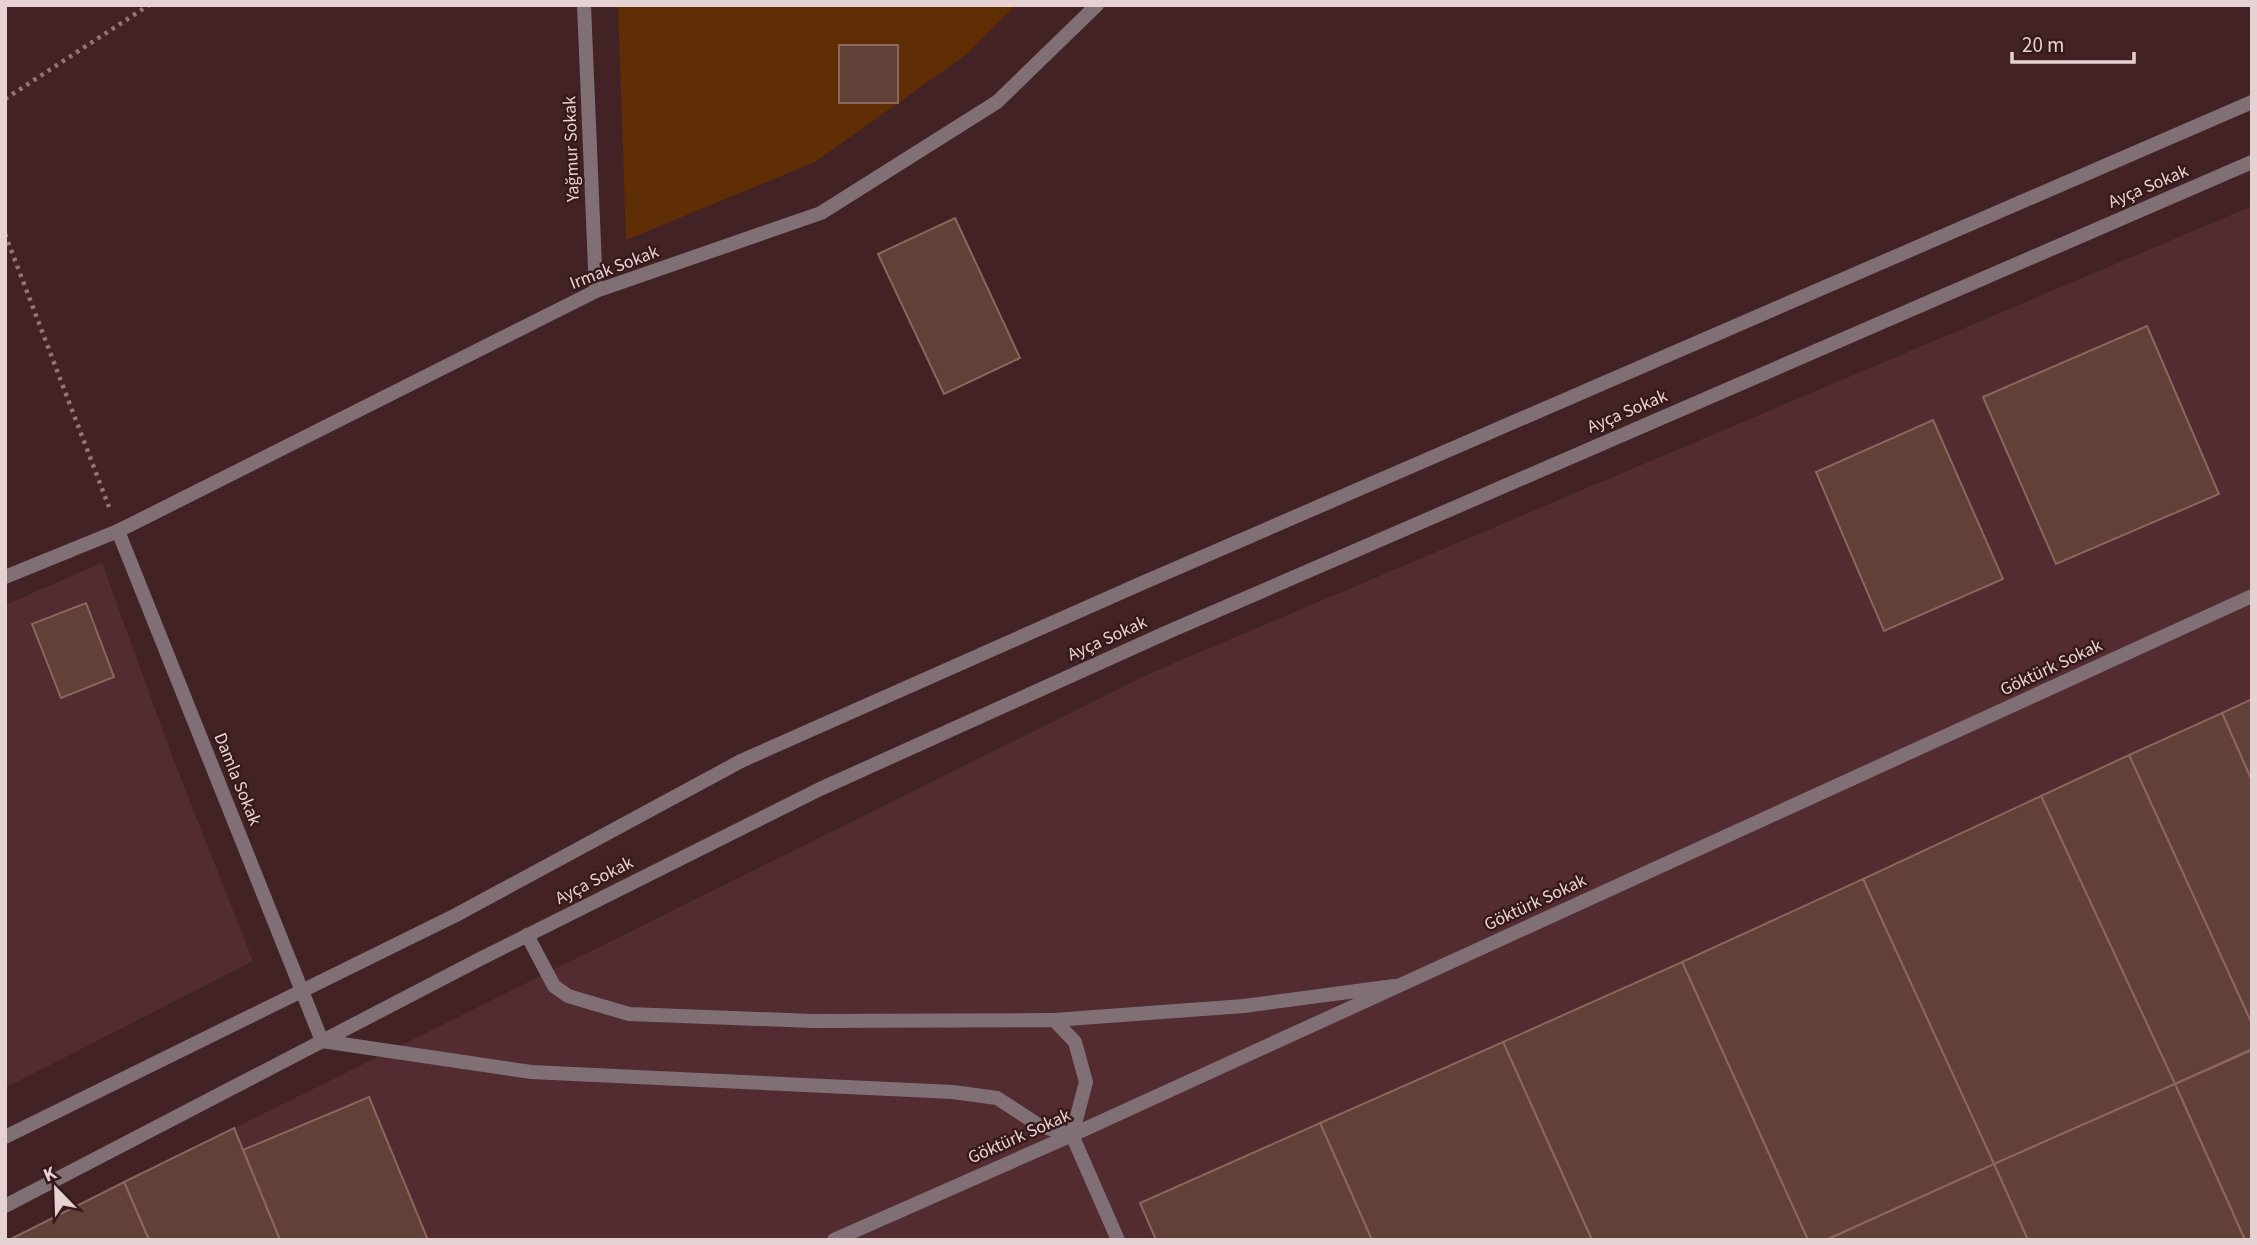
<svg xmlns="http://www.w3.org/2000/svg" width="2257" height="1245" font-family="'Source Sans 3',sans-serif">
<rect width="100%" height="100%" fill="#422225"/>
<g fill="#522c30">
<polygon points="2252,206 2252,1240 9,1240 1153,672"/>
<polygon points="102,563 174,761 253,961 5,1088 5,605"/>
</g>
<polygon fill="#5f2e04" points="618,5 1016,5 967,54 815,162 626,240"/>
<g fill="#614038" stroke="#8a665d" stroke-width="2">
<rect x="839" y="45" width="59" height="58"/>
<polygon points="955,218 1020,358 944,394 878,254"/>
<polygon points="2147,326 2219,494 2056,564 1983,397"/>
<polygon points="1933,420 2003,579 1884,631 1816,472"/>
<polygon points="86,603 114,677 61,698 32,624"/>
<polygon points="2252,699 2252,781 2222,713"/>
<polygon points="2222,713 2252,781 2252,1024 2129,755"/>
<polygon points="2129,755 2252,1024 2252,1049 2175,1084 2041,796"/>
<polygon points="2041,796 2175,1084 1994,1164 1863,879"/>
<polygon points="1863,879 1994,1164 1826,1240 1808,1240 1682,962"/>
<polygon points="1682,962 1808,1240 1592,1240 1503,1042"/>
<polygon points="1503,1042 1592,1240 1372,1240 1320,1123"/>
<polygon points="2252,1050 2252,1240 2245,1240 2175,1084"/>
<polygon points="2175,1084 2245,1240 2028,1240 1994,1164"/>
<polygon points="369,1097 428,1240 280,1240 243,1150"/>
<polygon points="1320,1123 1372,1240 1156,1240 1140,1203"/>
<polygon points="234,1128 280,1240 149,1240 124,1182"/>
<polygon points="1994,1164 2028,1240 1826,1240"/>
<polygon points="124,1182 149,1240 9,1240"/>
</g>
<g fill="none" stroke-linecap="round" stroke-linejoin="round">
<g stroke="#907577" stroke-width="4.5" stroke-dasharray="3.5 5" stroke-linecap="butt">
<polyline points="5,99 149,5"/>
<polyline points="5,234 109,507"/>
</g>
<g stroke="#807076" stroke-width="14">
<polyline points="527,935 554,986 568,996 629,1014 813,1021 1054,1020 1075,1042 1086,1082 1072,1135 1118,1240"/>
<polyline points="1054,1020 1244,1006 1394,986"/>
<polyline points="322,1041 531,1072 953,1092 997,1098 1040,1126 1072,1135"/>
</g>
<g stroke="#807076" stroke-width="14">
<polyline points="584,5 596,291"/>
<polyline points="118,531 322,1041"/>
<polyline points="5,577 118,531 596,291 821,213 997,102 1097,5"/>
<polyline points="834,1240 1072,1135 2252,596"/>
</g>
<g stroke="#807076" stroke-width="14">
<polyline points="5,1137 456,915 741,761 1140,584 2252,102"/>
<polyline points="5,1206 482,958 820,789 1170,631 2252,162"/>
</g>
</g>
<g text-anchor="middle" stroke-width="5" stroke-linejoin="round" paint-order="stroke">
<g font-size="18" fill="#e7d2d3" stroke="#37191c">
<text transform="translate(571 149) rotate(-92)" y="6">Yağmur Sokak</text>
<text transform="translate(2148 186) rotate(-23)" y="6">Ayça Sokak</text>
<text transform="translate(614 267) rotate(-21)" y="6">Irmak Sokak</text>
<text transform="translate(1627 411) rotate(-23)" y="6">Ayça Sokak</text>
<text transform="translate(1107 638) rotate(-24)" y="6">Ayça Sokak</text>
<text transform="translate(2051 667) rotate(-25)" y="6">Göktürk Sokak</text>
<text transform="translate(238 779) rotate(68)" y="6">Damla Sokak</text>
<text transform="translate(594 880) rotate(-27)" y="6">Ayça Sokak</text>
<text transform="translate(1535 902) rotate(-25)" y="6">Göktürk Sokak</text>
<text transform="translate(1019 1136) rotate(-24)" y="6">Göktürk Sokak</text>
</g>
</g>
<rect width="2257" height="1245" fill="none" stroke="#e7d2d3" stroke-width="14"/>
<g transform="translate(56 1189) rotate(337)" stroke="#37191c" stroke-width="5" paint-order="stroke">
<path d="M0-5L12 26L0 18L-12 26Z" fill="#e7d2d3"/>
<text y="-10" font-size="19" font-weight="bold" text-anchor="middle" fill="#e7d2d3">K</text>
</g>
<path d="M2012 52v10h122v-10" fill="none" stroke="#e7d2d3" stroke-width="3.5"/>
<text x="2022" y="52" font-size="21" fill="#e7d2d3" stroke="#37191c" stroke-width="5" paint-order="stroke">20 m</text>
</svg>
